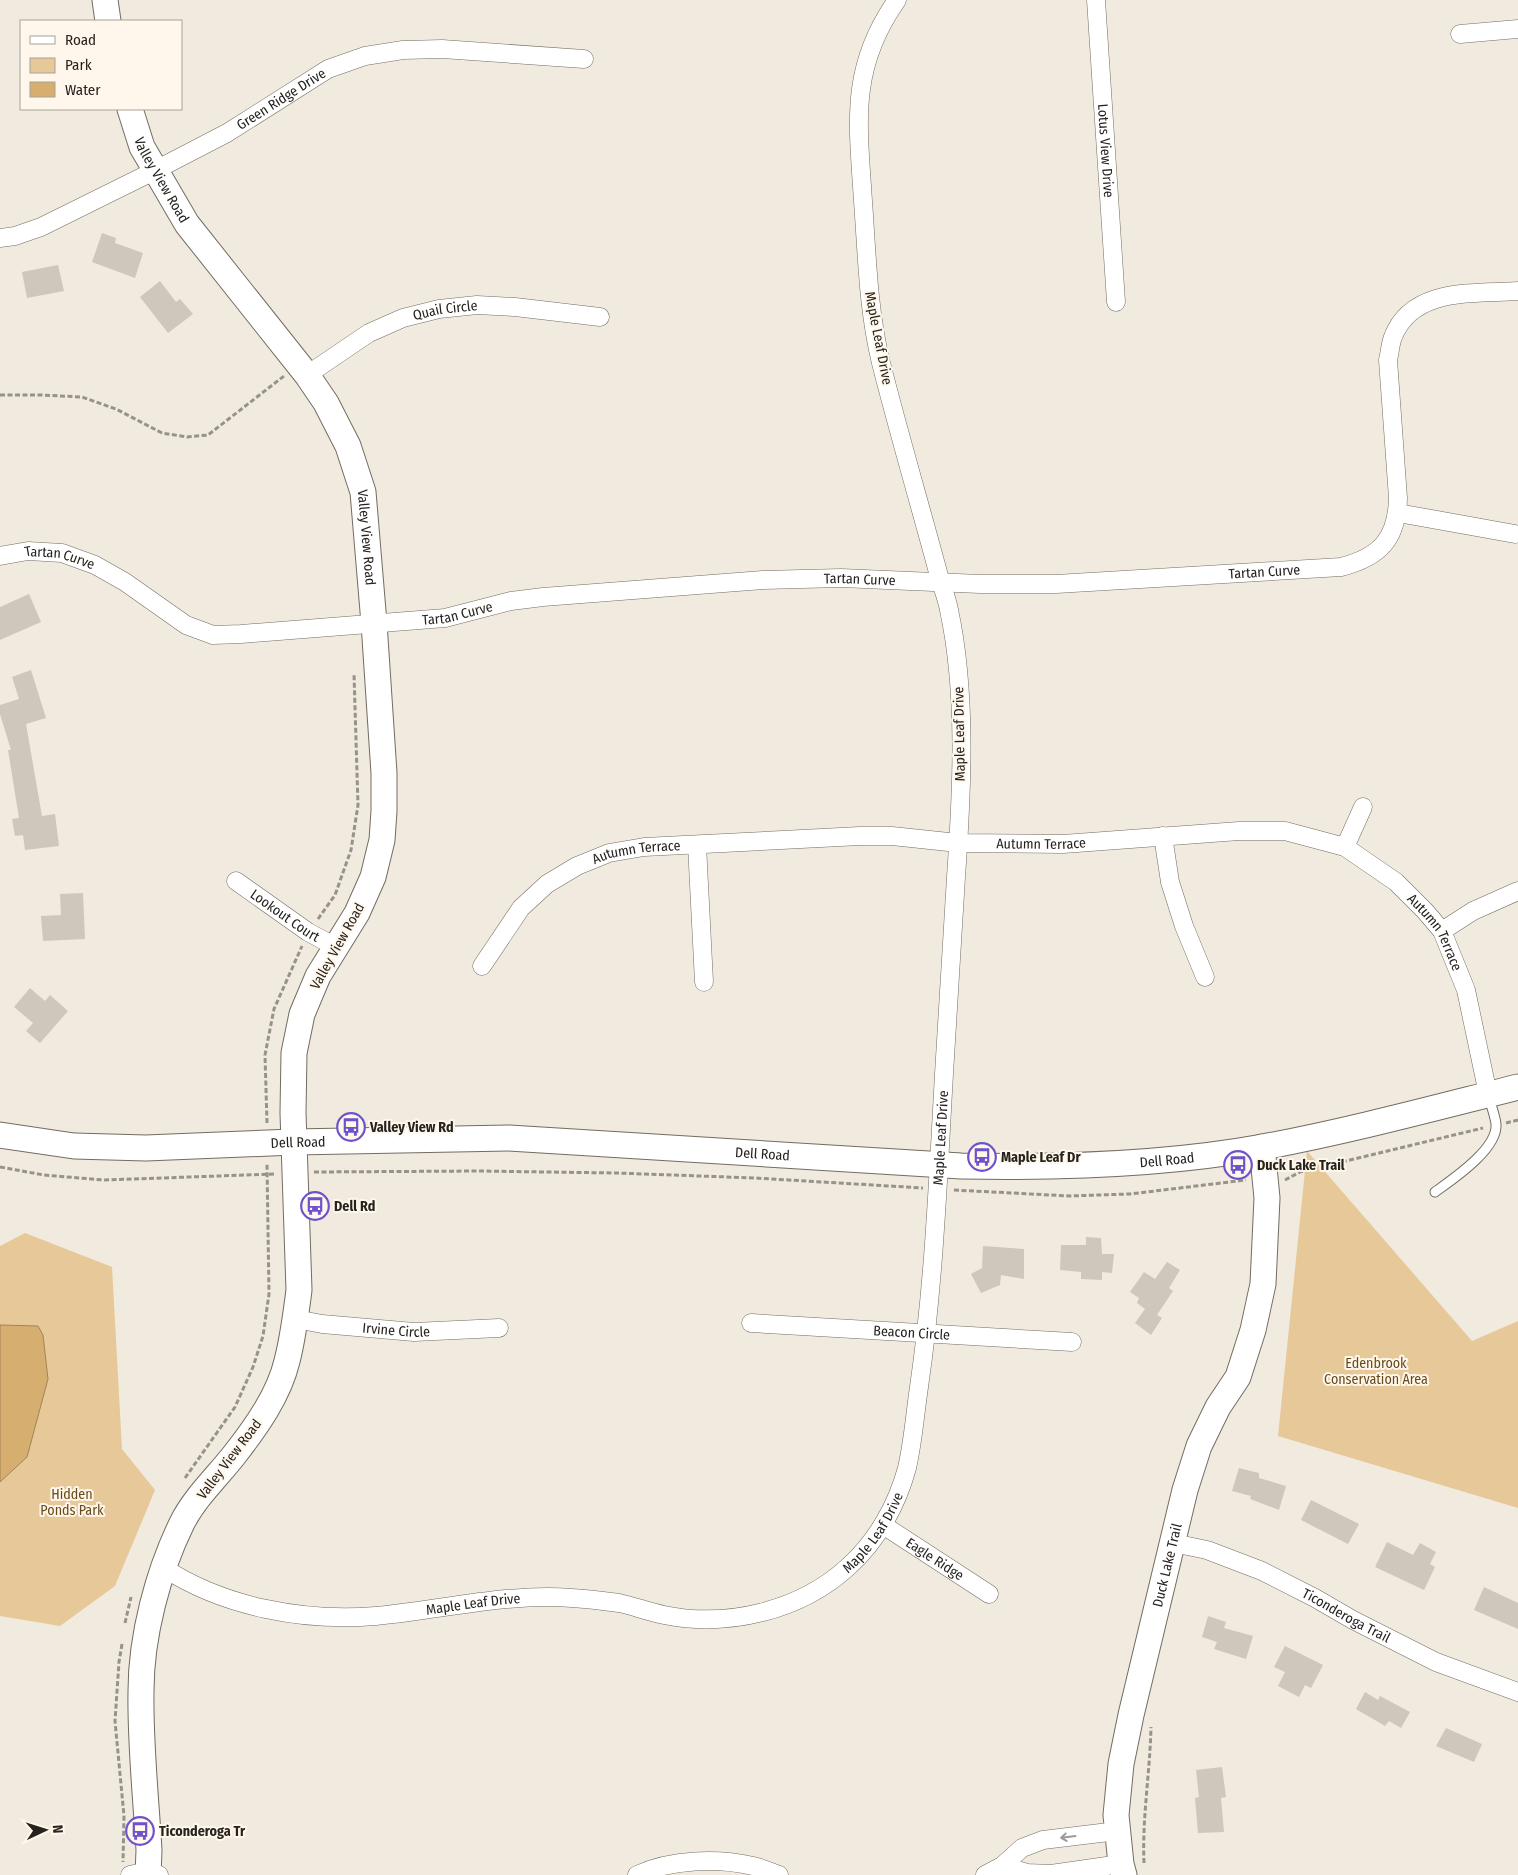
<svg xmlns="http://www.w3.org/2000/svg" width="1518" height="1875" font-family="'Fira Sans Condensed',sans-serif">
<rect width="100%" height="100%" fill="#f1eade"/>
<g fill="#e7c899">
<polygon points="1307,1151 1472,1341 1518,1321 1518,1508 1278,1436"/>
<polygon points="25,1233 112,1267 122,1449 155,1490 115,1586 60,1626 0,1616 0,1246"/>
</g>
<polygon fill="#d6ae6f" stroke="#a18457" points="0,1325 38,1326 43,1335 48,1379 27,1457 0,1482"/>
<g fill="#cec7bc">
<polygon points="102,233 116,238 115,243 143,253 135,278 92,262"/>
<polygon points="58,265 64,291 27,298 22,272"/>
<polygon points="160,281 176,302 180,299 193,314 168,333 140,297"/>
<polygon points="29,594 41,622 0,640 0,607"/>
<polygon points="31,670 46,718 26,724 42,816 55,814 59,846 25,850 23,835 15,836 12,819 19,818 8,750 11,750 0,714 0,705 19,699 12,677"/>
<polygon points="83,893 85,939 43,941 41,916 61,915 60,894"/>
<polygon points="30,988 45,1001 50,995 68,1011 40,1043 26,1031 33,1023 14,1007"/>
<polygon points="1086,1237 1101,1238 1102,1254 1114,1254 1112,1273 1102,1272 1102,1280 1081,1279 1081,1272 1060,1270 1061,1245 1086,1245"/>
<polygon points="983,1246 1024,1249 1024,1279 1001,1275 1000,1285 981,1293 971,1274 982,1268"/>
<polygon points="1167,1262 1180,1270 1169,1288 1173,1291 1157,1315 1162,1318 1151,1335 1135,1323 1145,1309 1137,1303 1139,1298 1130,1292 1144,1272 1155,1279"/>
<polygon points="1239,1468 1259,1473 1259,1478 1286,1486 1279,1510 1250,1499 1251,1496 1232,1491"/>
<polygon points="1311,1500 1359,1524 1348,1544 1301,1520"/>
<polygon points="1387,1542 1413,1555 1420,1543 1436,1552 1430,1564 1435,1567 1424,1590 1375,1567"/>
<polygon points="1484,1587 1518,1603 1518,1629 1474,1610"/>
<polygon points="1208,1616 1226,1622 1224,1628 1253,1636 1246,1659 1214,1649 1217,1642 1202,1637"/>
<polygon points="1285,1646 1323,1665 1311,1688 1305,1685 1299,1697 1278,1686 1285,1672 1274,1667"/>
<polygon points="1365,1692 1378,1700 1380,1696 1410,1712 1401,1728 1389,1721 1385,1726 1356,1709"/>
<polygon points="1446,1728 1482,1744 1474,1762 1436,1746"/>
<polygon points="1222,1767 1226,1797 1221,1798 1224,1832 1198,1833 1195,1798 1199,1797 1196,1770"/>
</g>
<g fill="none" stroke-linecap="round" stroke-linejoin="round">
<defs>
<path id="lane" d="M1435 1192C1453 1179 1498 1149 1496 1124 1495 1115 1491 1106 1489 1097"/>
<g id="street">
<path id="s1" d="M1096 0 1116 302"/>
<polyline points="1460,34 1518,29"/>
<path id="s2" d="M0 238 15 236 41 227 146 175 227 133 328 69 365 56 403 50 442 49 584 59"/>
<path id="s3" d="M307 375 369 333 403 318 439 309 477 305 515 307 600 317"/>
<polyline points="1398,513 1515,534"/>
<path id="s4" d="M0 556 28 551 62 553 95 565 125 582 186 625 213 635 241 634 445 618 511 601 543 597 763 580 841 578 980 584H1056L1341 567C1380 557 1397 539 1398 498L1388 360C1390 353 1390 344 1393 337 1412 287 1474 294 1518 291"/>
<polyline points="1163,836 1170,882 1184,926 1205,977"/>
<polyline points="697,845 704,982"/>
<polyline points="1345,847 1363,807"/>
<path id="s5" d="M236 881 308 932 336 947"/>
<polyline points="1442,931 1473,911 1518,891"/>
<path id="s6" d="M482 966 521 908 547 884 577 866 609 853 644 847 860 836H892L958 843 1063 844 1239 831H1285L1345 847 1396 882 1425 911 1442 931 1466 990 1488 1094"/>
<path id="s7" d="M296 1319 322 1324 414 1332 499 1328"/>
<path id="s8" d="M751 1323 1072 1342"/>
<path id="s9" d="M883 1525 989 1594"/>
<path id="s10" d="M1173 1543 1207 1550 1262 1571 1315 1598 1353 1620 1436 1662 1518 1692"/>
<path id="s11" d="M164 1568C224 1607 304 1622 376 1616 442 1610 505 1593 572 1598 588 1599 604 1601 619 1603 634 1606 648 1612 664 1615 727 1628 800 1611 848 1567 877 1541 897 1505 907 1468 913 1442 915 1414 919 1387 934 1284 938 1179 944 1074 948 1008 952 942 956 877 962 791 967 694 949 610 947 598 942 587 939 576 920 505 899 434 881 363 868 310 867 255 863 201 858 123 849 68 897 0"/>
<polyline points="1002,1866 1027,1873 1051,1874 1121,1864"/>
<polyline points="130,1875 148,1871 159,1875"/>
<path d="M637 1875C671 1859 718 1858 753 1866 762 1868 771 1872 779 1875"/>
<polyline points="985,1875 1002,1866 1022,1848 1043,1840 1117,1831"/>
</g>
<g id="secondary">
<polyline points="105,0 108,21"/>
<path id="s12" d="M130 109 142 147 187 224 307 375 326 403 348 446 363 492 374 623 384 773V811L382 840 373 877 357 913 318 976 302 1014 294 1053 293 1113 299 1290C296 1314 293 1338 287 1361 279 1395 256 1427 235 1454 218 1476 195 1497 182 1523 158 1572 141 1636 141 1691 140 1744 146 1798 149 1850L148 1875"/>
<path id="s13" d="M0 1135 74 1146 146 1148 294 1142 509 1138 961 1166C1061 1168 1164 1165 1263 1147 1349 1131 1434 1108 1518 1087"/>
<path id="s14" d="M1124 1875 1121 1864 1116 1815 1121 1764 1131 1715 1185 1490 1199 1446 1218 1407 1238 1377 1253 1330 1263 1284 1267 1198 1262 1147"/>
</g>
</defs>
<use href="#lane" stroke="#736c62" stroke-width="11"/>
<use href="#street" stroke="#736c62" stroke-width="19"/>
<use href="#secondary" stroke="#736c62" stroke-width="27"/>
<g stroke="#98938a" stroke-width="3" stroke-dasharray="5 2.5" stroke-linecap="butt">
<polyline points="0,395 41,395 82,397 116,409 162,433 187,437 208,435 284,376"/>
<polyline points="318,919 335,895 351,850 358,805 354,674"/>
<polyline points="267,1123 265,1055 274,1009 302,946"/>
<polyline points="1506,1123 1518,1120"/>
<polyline points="0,1167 44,1175 104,1180 275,1174"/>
<polyline points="314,1172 478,1171 617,1173 755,1178 923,1188"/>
<polyline points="1285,1180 1300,1172 1483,1128"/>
<polyline points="954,1190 1070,1196 1130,1194 1246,1180"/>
<polyline points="185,1478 235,1407 253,1367 263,1336 269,1294 267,1164"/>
<polyline points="125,1623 131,1597"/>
<polyline points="122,1644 119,1662 115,1721 124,1816 123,1862"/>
<path d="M1144 1863C1142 1818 1150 1773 1151 1727"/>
</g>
<use href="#lane" stroke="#fff" stroke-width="9"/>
<use href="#street" stroke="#fff" stroke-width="18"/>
<use href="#secondary" stroke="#fff" stroke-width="25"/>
</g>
<defs><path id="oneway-shaft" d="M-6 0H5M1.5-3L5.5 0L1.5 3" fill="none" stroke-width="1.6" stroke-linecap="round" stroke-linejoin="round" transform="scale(1.25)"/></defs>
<use stroke="#9d9c9a" href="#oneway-shaft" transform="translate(1068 1837) rotate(173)"/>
<defs>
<symbol id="bus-ring" viewBox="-11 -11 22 22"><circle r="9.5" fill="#fff7eb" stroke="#6c53cc" stroke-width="1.5"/><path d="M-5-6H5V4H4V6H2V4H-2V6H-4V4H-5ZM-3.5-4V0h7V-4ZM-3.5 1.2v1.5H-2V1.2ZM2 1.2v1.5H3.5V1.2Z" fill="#6c53cc"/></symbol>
</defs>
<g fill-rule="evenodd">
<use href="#bus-ring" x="335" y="1111" width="32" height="32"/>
<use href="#bus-ring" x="966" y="1141" width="32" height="32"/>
<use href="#bus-ring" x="1222" y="1149" width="32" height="32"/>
<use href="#bus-ring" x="299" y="1190" width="32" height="32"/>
<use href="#bus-ring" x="124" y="1815" width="32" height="32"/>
</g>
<g text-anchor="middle" stroke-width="4" stroke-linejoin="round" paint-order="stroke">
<g font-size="14" fill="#26231f" stroke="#fff7eb">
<text dy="5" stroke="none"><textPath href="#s2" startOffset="315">Green Ridge Drive</textPath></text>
<text dy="5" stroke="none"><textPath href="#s1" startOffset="151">Lotus View Drive</textPath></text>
<text dy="5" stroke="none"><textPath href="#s12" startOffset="78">Valley View Road</textPath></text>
<text dy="5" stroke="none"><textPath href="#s3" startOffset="155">Quail Circle</textPath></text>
<text transform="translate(879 338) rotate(79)" y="5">Maple Leaf Drive</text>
<text dy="5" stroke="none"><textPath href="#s12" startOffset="498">Valley View Road</textPath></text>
<text dy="5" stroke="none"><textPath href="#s4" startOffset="61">Tartan Curve</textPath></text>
<text dy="5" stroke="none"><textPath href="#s4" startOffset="1291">Tartan Curve</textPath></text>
<text dy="5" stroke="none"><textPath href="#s4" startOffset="886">Tartan Curve</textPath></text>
<text dy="5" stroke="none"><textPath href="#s4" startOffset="481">Tartan Curve</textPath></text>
<text transform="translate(959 734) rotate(-91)" y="5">Maple Leaf Drive</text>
<text dy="5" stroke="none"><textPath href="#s6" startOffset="608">Autumn Terrace</textPath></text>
<text dy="5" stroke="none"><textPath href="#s6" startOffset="202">Autumn Terrace</textPath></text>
<text dy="5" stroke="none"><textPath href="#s5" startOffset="60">Lookout Court</textPath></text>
<text dy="5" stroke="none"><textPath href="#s6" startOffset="1041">Autumn Terrace</textPath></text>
<text transform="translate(337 946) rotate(-61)" y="5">Valley View Road</text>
<text dy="5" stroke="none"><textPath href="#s11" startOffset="1158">Maple Leaf Drive</textPath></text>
<text dy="5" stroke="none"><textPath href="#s13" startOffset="299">Dell Road</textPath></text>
<text dy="5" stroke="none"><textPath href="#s13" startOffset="764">Dell Road</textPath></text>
<text dy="5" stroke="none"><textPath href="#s13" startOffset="1169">Dell Road</textPath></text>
<text dy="5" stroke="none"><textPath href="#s7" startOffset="101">Irvine Circle</textPath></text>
<text dy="5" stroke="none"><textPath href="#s8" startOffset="161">Beacon Circle</textPath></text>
<text transform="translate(229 1459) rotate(-53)" y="5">Valley View Road</text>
<text dy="5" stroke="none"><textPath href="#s11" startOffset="752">Maple Leaf Drive</textPath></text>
<text dy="5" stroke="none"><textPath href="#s9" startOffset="62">Eagle Ridge</textPath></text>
<text dy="5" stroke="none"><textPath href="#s14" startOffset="316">Duck Lake Trail</textPath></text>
<text dy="5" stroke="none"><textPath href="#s11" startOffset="319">Maple Leaf Drive</textPath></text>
<text dy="5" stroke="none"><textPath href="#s10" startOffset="189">Ticonderoga Trail</textPath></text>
</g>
<g font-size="14" font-weight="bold" fill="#26231f" stroke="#fff7eb" text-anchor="start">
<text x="370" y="1132">Valley View Rd</text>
<text x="1001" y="1162">Maple Leaf Dr</text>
<text x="1257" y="1170">Duck Lake Trail</text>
<text x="334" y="1211">Dell Rd</text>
<text x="159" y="1836">Ticonderoga Tr</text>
</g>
<g font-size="14" fill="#674b1b" stroke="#fff7eb">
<text x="1376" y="1368">Edenbrook<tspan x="1376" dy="16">Conservation Area</tspan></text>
<text x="72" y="1499">Hidden<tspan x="72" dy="16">Ponds Park</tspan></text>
</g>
</g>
<rect x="20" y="20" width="162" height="90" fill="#fff7eb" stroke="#a8a299"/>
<rect x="30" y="36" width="25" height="8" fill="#ffffff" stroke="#a8a299"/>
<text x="65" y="45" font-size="15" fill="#26231f">Road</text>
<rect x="30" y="58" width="25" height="15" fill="#e7c899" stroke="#a8a299"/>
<text x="65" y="70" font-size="15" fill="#26231f">Park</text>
<rect x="30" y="82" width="25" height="15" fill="#d6ae6f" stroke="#a8a299"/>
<text x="65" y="95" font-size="15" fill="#26231f">Water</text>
<g transform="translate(45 1830) rotate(86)" stroke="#fff7eb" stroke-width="4" paint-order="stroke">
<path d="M0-4L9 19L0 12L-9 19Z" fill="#26231f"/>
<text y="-8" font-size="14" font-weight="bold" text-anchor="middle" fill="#26231f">N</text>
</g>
</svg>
